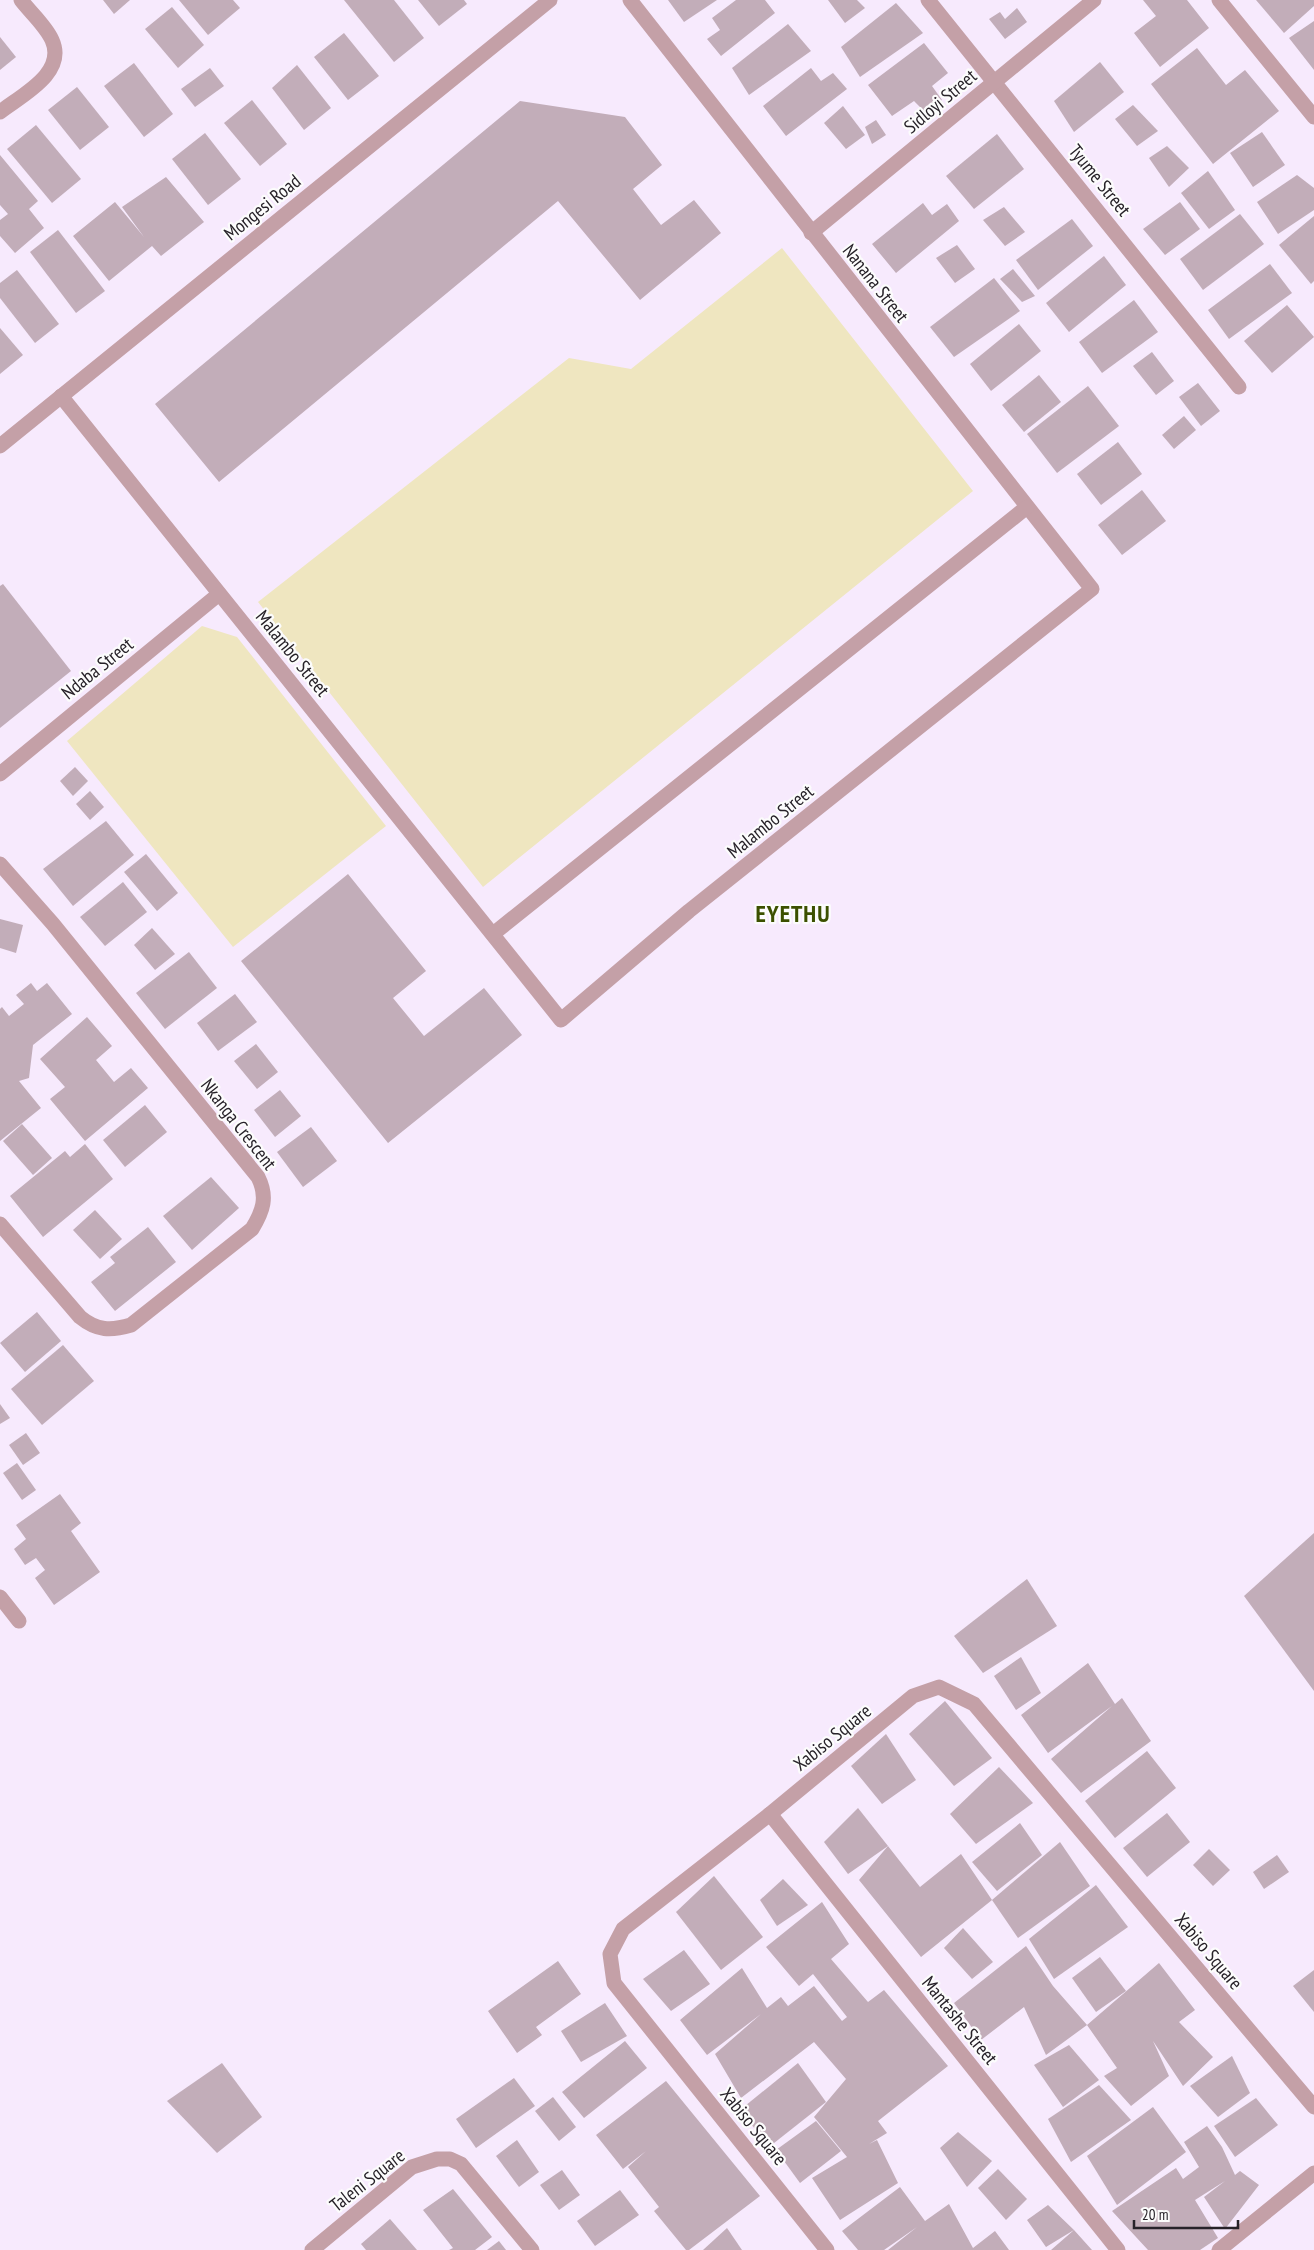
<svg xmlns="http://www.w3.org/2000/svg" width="1314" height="2250" font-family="'PT Sans Narrow',sans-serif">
<rect width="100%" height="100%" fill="#f7eafd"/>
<g fill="#efe6c0">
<polygon points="782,248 973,491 483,887 258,602 569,358 631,369"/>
<polygon points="202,626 237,637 386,826 233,947 67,741"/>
</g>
<g fill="#c2adb9">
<polygon points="103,0 130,0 114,14"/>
<polygon points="179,0 233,0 240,8 208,35"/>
<polygon points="344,0 394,0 424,38 394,62"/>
<polygon points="418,0 464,0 467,4 439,26"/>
<polygon points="668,0 717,0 684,22"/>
<polygon points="736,0 765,0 775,13 721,56 707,39 720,30 712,18"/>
<polygon points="828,0 857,0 865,8 845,23"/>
<polygon points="1143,0 1187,0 1209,28 1160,67 1134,33 1156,16"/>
<polygon points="1256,0 1314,0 1314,6 1284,33"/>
<polygon points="896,3 923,33 860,77 841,47"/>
<polygon points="172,7 204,45 178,68 145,29"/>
<polygon points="1017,8 1027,22 1005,39 989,19 1000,12 1005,19"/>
<polygon points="1314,21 1314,70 1289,38"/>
<polygon points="788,24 811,51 749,95 732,68"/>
<polygon points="344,33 379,76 348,100 314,57"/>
<polygon points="0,37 16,57 0,70"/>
<polygon points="924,43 948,73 932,86 942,100 924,111 914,101 892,116 868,85"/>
<polygon points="1197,48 1226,85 1245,70 1279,111 1213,164 1151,84"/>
<polygon points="1100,62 1124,92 1074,132 1054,101"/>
<polygon points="134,63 173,114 144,137 104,86"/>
<polygon points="297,65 331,108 304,130 272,88"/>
<polygon points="210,68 224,86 195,107 181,89"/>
<polygon points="811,68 821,81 833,73 847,89 786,136 763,106"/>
<polygon points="77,87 109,127 80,150 48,110"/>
<polygon points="252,100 287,144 260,166 224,123"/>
<polygon points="520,101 625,117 662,165 633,189 661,225 694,200 721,233 640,300 558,201 219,482 155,404"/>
<polygon points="1133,105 1158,131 1137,146 1115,119"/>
<polygon points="843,106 865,135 846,149 824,123"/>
<polygon points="876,120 886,135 872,144 865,127"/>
<polygon points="36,125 81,179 52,203 7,149"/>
<polygon points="1262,132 1285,165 1253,187 1230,153"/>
<polygon points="205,133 241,179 208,205 172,159"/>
<polygon points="997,134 1024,169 974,209 946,176"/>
<polygon points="1167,146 1189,168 1169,187 1149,158"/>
<polygon points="0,155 38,201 29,209 44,228 15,253 0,236 0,220 8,214 0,205"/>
<polygon points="1208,171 1235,210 1209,229 1181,193"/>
<polygon points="1297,175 1314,188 1314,210 1278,234 1257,202"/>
<polygon points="166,177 204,222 161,256 152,246 109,281 73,236 115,202 144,237 122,207"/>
<polygon points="1180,202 1200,229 1165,255 1143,229"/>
<polygon points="923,203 932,215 947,204 959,221 896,273 872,244"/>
<polygon points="1004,207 1025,232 1005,246 983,220"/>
<polygon points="1240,214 1264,244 1203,290 1180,259"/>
<polygon points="1314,216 1314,281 1311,284 1279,245"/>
<polygon points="1072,219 1093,246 1038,290 1016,260"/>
<polygon points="58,230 105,291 76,313 30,252"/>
<polygon points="957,245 975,269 955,283 936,258"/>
<polygon points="1104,256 1126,285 1069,332 1046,303"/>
<polygon points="1270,264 1292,293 1229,339 1208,310"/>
<polygon points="1013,269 1035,296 1022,302 1000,279"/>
<polygon points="17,270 59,324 35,343 0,298 0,283"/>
<polygon points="994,278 1020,311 954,357 930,327"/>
<polygon points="1134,300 1158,332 1102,373 1079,342"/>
<polygon points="1287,305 1314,337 1272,373 1244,341"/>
<polygon points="1019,324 1041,351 991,391 970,364"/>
<polygon points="0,328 23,355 0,374"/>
<polygon points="1152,352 1174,381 1156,395 1133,366"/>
<polygon points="1039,375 1061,402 1024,432 1002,405"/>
<polygon points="1198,383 1220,411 1201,426 1179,397"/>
<polygon points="1088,386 1119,426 1057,473 1027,434"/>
<polygon points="1184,416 1196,430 1174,449 1162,435"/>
<polygon points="1118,442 1142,474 1101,505 1077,474"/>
<polygon points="1142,490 1166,521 1122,555 1098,525"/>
<polygon points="3,584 71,671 0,728 0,586"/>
<polygon points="75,767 88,781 73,796 60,781"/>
<polygon points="90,791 104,807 90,820 76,804"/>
<polygon points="106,821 134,855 73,906 43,869"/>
<polygon points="146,854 178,893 157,911 124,872"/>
<polygon points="348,874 426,971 393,998 424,1036 484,988 522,1035 388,1143 241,961"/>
<polygon points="123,882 147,912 105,946 80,917"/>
<polygon points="0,919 23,925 16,953 0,948"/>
<polygon points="152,928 175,954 155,970 134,945"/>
<polygon points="189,952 217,988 165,1029 136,993"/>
<polygon points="31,983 37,991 47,983 72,1014 33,1045 29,1078 19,1081 41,1108 0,1141 0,1009 2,1007 9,1016 24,1004 16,995"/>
<polygon points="235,994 257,1022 218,1051 197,1023"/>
<polygon points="87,1017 112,1046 96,1060 114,1082 131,1068 148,1088 85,1141 50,1099 65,1087 40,1059"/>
<polygon points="256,1044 278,1072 257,1089 234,1061"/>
<polygon points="280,1090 301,1116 275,1137 254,1110"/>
<polygon points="145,1105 167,1132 125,1167 103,1140"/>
<polygon points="22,1124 52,1158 33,1175 3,1141"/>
<polygon points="311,1127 337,1161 303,1187 277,1152"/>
<polygon points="85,1144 113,1179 43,1237 10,1196 65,1151 70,1157"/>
<polygon points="211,1177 239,1208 192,1250 163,1216"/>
<polygon points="95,1210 122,1239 100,1259 73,1230"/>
<polygon points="148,1227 176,1262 115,1311 91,1282 115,1263 110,1257"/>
<polygon points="37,1312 61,1341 25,1372 0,1343"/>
<polygon points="63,1345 94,1381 42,1425 11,1389"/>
<polygon points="0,1404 10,1418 0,1424"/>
<polygon points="26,1433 40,1453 23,1465 9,1445"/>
<polygon points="17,1463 36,1490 22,1500 3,1473"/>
<polygon points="60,1494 81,1523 71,1531 100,1572 54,1605 35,1578 45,1570 36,1558 25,1565 14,1549 26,1539 16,1525"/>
<polygon points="1314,1533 1314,1691 1244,1596"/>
<polygon points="1027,1579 1057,1626 983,1673 954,1636"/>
<polygon points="1021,1657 1041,1693 1016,1710 994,1676"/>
<polygon points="1088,1663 1115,1704 1122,1698 1151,1741 1081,1793 1051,1759 1112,1706 1048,1753 1021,1715"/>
<polygon points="945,1701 992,1758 954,1786 909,1734"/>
<polygon points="886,1734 916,1780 882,1804 851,1766"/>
<polygon points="1147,1751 1176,1788 1115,1838 1085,1801"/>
<polygon points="999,1767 1033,1803 976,1844 950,1814"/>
<polygon points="858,1808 888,1846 848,1874 824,1842"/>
<polygon points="1167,1813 1190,1842 1147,1877 1123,1848"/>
<polygon points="1020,1823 1042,1855 997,1891 972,1862"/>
<polygon points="1060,1842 1090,1886 1018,1938 992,1900"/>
<polygon points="888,1846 920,1887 961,1854 992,1900 921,1957 859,1880"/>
<polygon points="1209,1849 1230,1870 1213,1886 1193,1865"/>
<polygon points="1277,1855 1289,1872 1264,1889 1253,1872"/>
<polygon points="714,1876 763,1937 721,1970 676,1912"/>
<polygon points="783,1879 808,1905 777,1926 760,1900"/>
<polygon points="1096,1885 1128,1927 1054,1979 1029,1939"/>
<polygon points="822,1902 849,1944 831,1959 868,2002 884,1990 948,2066 878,2121 887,2133 869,2144 877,2140 898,2183 840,2220 812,2178 847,2157 814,2117 846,2079 814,2042 741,2098 715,2054 761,2014 707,2055 680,2020 742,1968 767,2008 781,1997 788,2006 814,1986 842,2021 847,2017 813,1974 799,1986 766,1947"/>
<polygon points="963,1928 993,1962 972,1979 944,1948"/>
<polygon points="1026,1946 1053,1986 1087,2025 1046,2055 1024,2007 981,2040 954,2003"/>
<polygon points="684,1950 710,1984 671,2011 643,1979"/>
<polygon points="1100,1957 1126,1991 1096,2012 1072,1978"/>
<polygon points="558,1961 581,1994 536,2027 542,2035 517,2053 488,2011"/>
<polygon points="1159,1963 1195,2010 1179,2022 1213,2057 1183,2086 1153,2041 1169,2076 1131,2106 1104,2076 1117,2068 1087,2025"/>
<polygon points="1314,1970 1314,2012 1293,1986"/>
<polygon points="605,2003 627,2036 581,2062 561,2031"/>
<polygon points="625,2041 647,2068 584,2118 562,2092"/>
<polygon points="1069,2045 1099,2080 1063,2107 1034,2065"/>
<polygon points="1232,2056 1250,2093 1218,2117 1190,2086"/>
<polygon points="222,2063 262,2117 217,2153 167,2101"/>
<polygon points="798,2063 826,2102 769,2147 740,2110"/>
<polygon points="514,2078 535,2106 476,2148 456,2119"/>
<polygon points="666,2081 760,2196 689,2250 686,2250 654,2211 659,2207 628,2167 646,2151 623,2169 596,2135"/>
<polygon points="1099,2085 1131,2120 1071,2162 1048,2119"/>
<polygon points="553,2097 576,2127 559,2141 535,2111"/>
<polygon points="1256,2098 1278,2125 1235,2157 1214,2126"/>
<polygon points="1153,2107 1186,2152 1117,2205 1087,2156"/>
<polygon points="816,2121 841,2151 800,2183 776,2150"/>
<polygon points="1207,2126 1222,2147 1235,2175 1240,2171 1259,2185 1225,2229 1204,2197 1225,2181 1195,2200 1218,2238 1200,2250 1148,2250 1112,2211 1176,2168 1183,2179 1199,2167 1184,2142"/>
<polygon points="958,2132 992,2161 967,2187 940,2148"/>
<polygon points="517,2140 539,2172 519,2187 496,2156"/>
<polygon points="998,2169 1027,2199 1006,2220 978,2188"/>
<polygon points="562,2170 580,2195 559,2210 540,2185"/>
<polygon points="900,2187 925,2221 949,2204 973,2248 995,2231 1009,2250 888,2250 917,2227 884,2250 858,2250 842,2231"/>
<polygon points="453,2189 492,2237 475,2250 449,2250 453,2248 423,2210"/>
<polygon points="620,2190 639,2215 595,2246 577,2221"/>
<polygon points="1048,2205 1074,2230 1092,2250 1051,2250 1074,2230 1046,2247 1027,2220"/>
<polygon points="390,2219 417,2250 366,2250 361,2244"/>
<polygon points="727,2228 742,2250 703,2250"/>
<polygon points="499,2241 506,2250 487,2250"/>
</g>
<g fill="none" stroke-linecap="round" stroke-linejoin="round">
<g stroke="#c4a0a7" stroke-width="15">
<polyline points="928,0 1239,387"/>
<polyline points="1219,0 1314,117"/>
<path d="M0 112C22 95 67 73 52 40 46 26 30 12 21 0"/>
<polyline points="811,233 1094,0"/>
<polyline points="61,396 561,1020 689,911 1092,589 630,0"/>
<polyline points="0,446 550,0"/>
<polyline points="0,774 219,594"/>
<path d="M0 864 53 924 258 1177C268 1197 263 1211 252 1229L131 1325C111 1331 97 1331 80 1317L0 1224"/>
<polyline points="493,934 1027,507"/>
<polyline points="0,1597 19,1621"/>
<polyline points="770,1814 1118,2250"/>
<polyline points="312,2250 412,2167 437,2159 450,2159 461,2164 532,2250"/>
<polyline points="827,2250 614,1983 610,1954 623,1929 770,1814 913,1696 939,1687 974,1704 1314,2107"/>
<polyline points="1219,2250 1314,2173"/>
</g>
</g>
<g text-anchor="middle" stroke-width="4.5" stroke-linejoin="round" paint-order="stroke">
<g font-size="19" fill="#272229" stroke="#fcfcfc">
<text transform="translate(940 101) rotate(-40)" y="7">Sidloyi Street</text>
<text transform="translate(1100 180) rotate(51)" y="7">Tyume Street</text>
<text transform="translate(262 207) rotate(-39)" y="7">Mongesi Road</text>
<text transform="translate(876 283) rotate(52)" y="7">Nanana Street</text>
<text transform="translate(293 653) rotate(51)" y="7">Malambo Street</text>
<text transform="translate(97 668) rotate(-39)" y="7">Ndaba Street</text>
<text transform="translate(770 821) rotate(-39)" y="7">Malambo Street</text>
<text transform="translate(239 1124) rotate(52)" y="7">Nkanga Crescent</text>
<text transform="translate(832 1737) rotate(-39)" y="7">Xabiso Square</text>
<text transform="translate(1209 1951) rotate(50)" y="7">Xabiso Square</text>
<text transform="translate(960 2020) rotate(51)" y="7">Mantashe Street</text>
<text transform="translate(754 2126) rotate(51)" y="7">Xabiso Square</text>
<text transform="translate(367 2180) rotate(-38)" y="7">Taleni Square</text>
</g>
<g font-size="24" font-weight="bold" letter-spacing="1" fill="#3c5000" stroke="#fcfcfc">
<text x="793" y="922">EYETHU</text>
</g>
</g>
<path d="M1134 2220v8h104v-8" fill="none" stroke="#272229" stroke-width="2.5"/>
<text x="1142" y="2220" font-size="15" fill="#272229" stroke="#fcfcfc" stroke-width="4" paint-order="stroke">20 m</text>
</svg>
